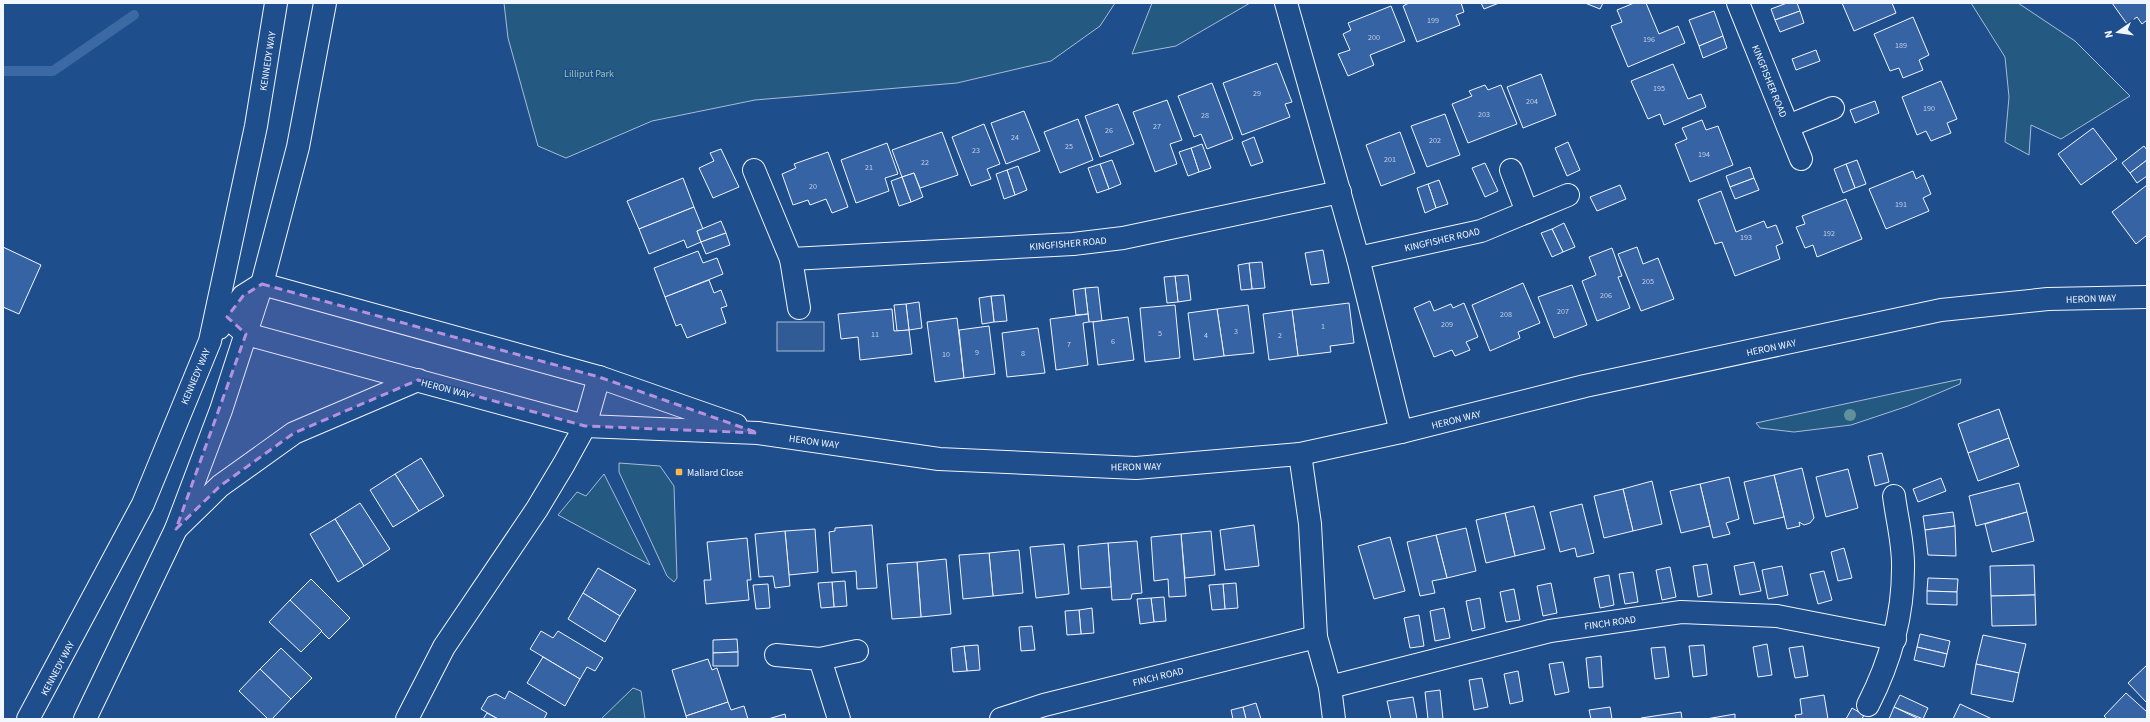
<svg xmlns="http://www.w3.org/2000/svg" width="2150" height="722" font-family="'Source Sans 3',sans-serif">
<rect width="100%" height="100%" fill="#1f4e8c"/>
<g fill="#245a82" stroke="#a8bbd7">
<polygon points="504,3 1115,3 1100,26 1051,61 957,83 755,100 652,121 566,158 538,146 508,38"/>
<polygon points="1152,3 1250,3 1176,46 1132,54"/>
<polygon points="1971,3 2018,3 2075,41 2130,96 2061,139 2031,125 2029,155 2005,142 2009,97 2005,57"/>
<polygon points="1961,379 1960,384 1908,406 1851,425 1794,432 1760,428 1756,423"/>
<polygon points="619,463 660,466 674,486 677,578 674,582 667,576 619,472"/>
<polygon points="604,474 650,565 558,515 577,492 586,496"/>
<polygon points="633,688 641,691 645,719 601,719"/>
</g>
<rect fill="#305b95" stroke="#a8bbd7" x="777" y="322" width="47" height="29"/>
<g fill="none" stroke-linecap="round" stroke-linejoin="round">
<polyline stroke="#3b69a3" stroke-width="10" points="3,71 53,71 134,15"/>
</g>
<g fill="#3563a3" stroke="#f2f6ff">
<polygon points="1409,3 1461,3 1464,12 1456,15 1460,25 1417,42 1403,6"/>
<polygon points="1481,3 1499,3 1484,9"/>
<polygon points="1585,3 1603,3 1600,9"/>
<polygon points="1634,3 1646,3 1659,34 1678,26 1685,43 1628,67 1611,26 1622,22 1617,10"/>
<polygon points="1787,3 1797,3 1800,11 1775,20 1771,9"/>
<polygon points="1842,3 1892,3 1896,13 1854,31"/>
<polygon points="2112,3 2147,3 2147,20 2142,24 2137,17 2127,24"/>
<polygon points="1391,6 1405,41 1370,55 1374,65 1348,76 1338,54 1350,50 1343,34 1351,30 1348,23"/>
<polygon points="1714,11 1723,36 1699,46 1689,20"/>
<polygon points="1800,11 1804,23 1780,32 1775,20"/>
<polygon points="1913,17 1929,55 1919,60 1923,70 1903,78 1899,68 1890,71 1874,34"/>
<polygon points="1723,36 1727,48 1703,58 1699,46"/>
<polygon points="1816,50 1820,61 1796,70 1792,59"/>
<polygon points="1277,63 1292,102 1285,104 1290,117 1242,135 1223,83"/>
<polygon points="1673,64 1688,99 1701,94 1706,107 1664,125 1660,114 1648,119 1631,81"/>
<polygon points="1541,74 1556,115 1523,128 1507,87"/>
<polygon points="1941,81 1957,119 1947,123 1951,133 1931,141 1926,131 1917,135 1902,97"/>
<polygon points="1212,83 1233,139 1207,149 1201,134 1194,137 1178,96"/>
<polygon points="1485,85 1488,90 1501,85 1517,124 1468,143 1452,104 1472,96 1469,91"/>
<polygon points="1167,100 1182,140 1170,144 1177,164 1155,172 1133,112"/>
<polygon points="1875,101 1879,113 1855,123 1850,110"/>
<polygon points="1118,104 1134,144 1100,157 1085,116"/>
<polygon points="1024,111 1040,151 1006,164 991,123"/>
<polygon points="1445,114 1460,155 1427,167 1411,126"/>
<polygon points="1078,119 1093,160 1060,173 1044,132"/>
<polygon points="1702,120 1706,130 1718,126 1733,165 1690,182 1675,144 1687,139 1682,128"/>
<polygon points="984,124 1000,164 987,169 991,179 971,186 952,137"/>
<polygon points="2093,128 2117,159 2081,185 2058,154"/>
<polygon points="942,132 958,175 920,188 914,173 902,177 892,150"/>
<polygon points="1400,132 1415,173 1381,186 1366,145"/>
<polygon points="1254,137 1263,162 1251,166 1242,142"/>
<polygon points="1568,142 1580,170 1567,176 1555,148"/>
<polygon points="887,143 898,174 885,178 889,191 856,203 841,160"/>
<polygon points="1202,144 1211,168 1199,172 1191,148"/>
<polygon points="2144,146 2147,150 2147,160 2130,173 2122,163"/>
<polygon points="1191,148 1199,172 1188,176 1179,152"/>
<polygon points="721,149 739,187 713,198 699,168 714,161 710,153"/>
<polygon points="828,152 848,207 832,213 826,199 810,205 808,200 793,205 782,174 796,168 794,164"/>
<polygon points="1112,160 1121,184 1109,189 1100,164"/>
<polygon points="1857,160 1866,184 1855,188 1846,164"/>
<polygon points="2147,160 2147,176 2137,183 2130,173"/>
<polygon points="1485,163 1498,191 1485,197 1472,168"/>
<polygon points="1100,164 1109,189 1097,193 1088,168"/>
<polygon points="1846,164 1855,188 1843,193 1834,169"/>
<polygon points="1018,166 1027,190 1015,195 1007,170"/>
<polygon points="1750,167 1754,178 1730,187 1726,176"/>
<polygon points="1007,170 1015,195 1004,199 996,174"/>
<polygon points="1913,171 1916,179 1923,175 1931,194 1923,198 1929,211 1886,229 1869,189"/>
<polygon points="914,173 923,197 911,202 902,177"/>
<polygon points="902,177 911,202 899,206 891,181"/>
<polygon points="683,178 694,207 639,229 627,201"/>
<polygon points="1754,178 1759,190 1735,199 1730,187"/>
<polygon points="1439,180 1448,204 1436,208 1428,184"/>
<polygon points="1428,184 1436,208 1425,213 1417,188"/>
<polygon points="1620,185 1626,199 1597,211 1590,197"/>
<polygon points="2147,185 2147,235 2136,244 2112,212"/>
<polygon points="1721,191 1736,232 1764,221 1767,228 1776,225 1783,243 1776,246 1780,259 1735,276 1722,242 1715,244 1698,200"/>
<polygon points="1846,199 1862,239 1817,257 1813,245 1805,248 1796,227 1805,224 1802,216"/>
<polygon points="694,207 703,229 697,231 701,242 687,248 684,240 649,254 639,229"/>
<polygon points="721,221 726,233 701,242 697,231"/>
<polygon points="1564,223 1575,247 1563,252 1552,229"/>
<polygon points="1552,229 1563,252 1552,257 1541,233"/>
<polygon points="726,233 730,245 706,254 701,242"/>
<polygon points="3,247 41,265 19,314 3,307"/>
<polygon points="1637,247 1643,264 1658,258 1674,299 1641,311 1618,254"/>
<polygon points="1612,248 1622,276 1618,277 1630,308 1597,321 1582,281 1596,275 1589,257"/>
<polygon points="1323,250 1329,283 1311,285 1305,253"/>
<polygon points="698,251 703,263 717,258 723,274 665,297 654,268"/>
<polygon points="1262,262 1265,288 1252,289 1249,263"/>
<polygon points="1249,263 1252,289 1241,290 1238,265"/>
<polygon points="1188,275 1191,300 1178,302 1175,276"/>
<polygon points="1175,276 1178,302 1167,303 1164,277"/>
<polygon points="709,280 714,293 721,290 727,306 721,308 726,323 687,338 681,324 676,326 665,297"/>
<polygon points="1523,283 1540,323 1518,332 1520,338 1490,351 1472,305"/>
<polygon points="1572,285 1587,325 1554,338 1538,297"/>
<polygon points="1098,287 1102,321 1089,322 1085,288"/>
<polygon points="1085,288 1088,314 1076,315 1073,290"/>
<polygon points="1004,295 1007,321 994,322 991,296"/>
<polygon points="991,296 994,322 982,324 979,298"/>
<polygon points="1430,301 1434,311 1451,304 1453,308 1464,303 1478,337 1466,342 1470,350 1455,356 1452,350 1434,357 1414,308"/>
<polygon points="919,302 922,328 909,330 906,304"/>
<polygon points="1349,303 1354,343 1330,346 1331,352 1298,356 1292,310"/>
<polygon points="906,304 909,330 897,331 894,305"/>
<polygon points="1175,305 1180,358 1145,362 1140,308"/>
<polygon points="1248,305 1254,353 1224,356 1217,309"/>
<polygon points="892,309 894,331 909,330 912,354 860,360 858,337 841,339 838,314"/>
<polygon points="1217,309 1224,356 1194,360 1188,313"/>
<polygon points="1292,310 1298,356 1269,360 1263,314"/>
<polygon points="1088,314 1089,322 1083,323 1088,365 1056,370 1050,319"/>
<polygon points="1128,317 1134,360 1098,365 1093,322"/>
<polygon points="957,318 964,378 935,382 927,322"/>
<polygon points="989,326 995,374 964,378 959,330"/>
<polygon points="1038,328 1045,373 1007,377 1002,333"/>
<polygon points="1999,409 2009,438 1968,453 1958,424"/>
<polygon points="2009,438 2019,466 1978,481 1968,453"/>
<polygon points="1882,453 1889,482 1875,486 1868,456"/>
<polygon points="421,458 444,496 419,511 395,474"/>
<polygon points="1802,468 1814,518 1810,523 1804,525 1799,522 1800,526 1787,529 1774,475"/>
<polygon points="1848,469 1858,508 1826,517 1816,477"/>
<polygon points="395,474 419,511 393,527 370,490"/>
<polygon points="1774,475 1784,517 1754,524 1744,482"/>
<polygon points="1729,477 1739,519 1726,523 1730,534 1713,538 1700,484"/>
<polygon points="1941,478 1946,491 1918,502 1913,489"/>
<polygon points="1652,481 1662,524 1633,531 1623,489"/>
<polygon points="2019,483 2027,512 1976,526 1969,496"/>
<polygon points="1700,484 1710,526 1681,533 1670,491"/>
<polygon points="1623,489 1633,531 1604,538 1594,496"/>
<polygon points="360,503 390,549 364,566 335,519"/>
<polygon points="1582,504 1594,553 1577,557 1575,548 1560,552 1550,512"/>
<polygon points="1534,506 1545,549 1515,556 1505,513"/>
<polygon points="1953,512 1955,526 1925,530 1923,516"/>
<polygon points="2027,512 2034,541 1992,552 1985,524"/>
<polygon points="1505,513 1515,556 1486,563 1476,520"/>
<polygon points="335,519 364,566 338,582 310,534"/>
<polygon points="872,525 877,588 857,589 856,571 832,573 829,532 835,531 835,528"/>
<polygon points="1254,525 1259,566 1225,570 1220,530"/>
<polygon points="1955,526 1956,556 1928,555 1925,530"/>
<polygon points="1466,528 1476,571 1447,578 1436,535"/>
<polygon points="815,529 818,572 789,575 785,531"/>
<polygon points="785,531 790,586 775,588 773,576 759,577 755,534"/>
<polygon points="1211,531 1215,575 1185,578 1181,534"/>
<polygon points="1181,534 1186,596 1169,597 1168,579 1154,581 1151,537"/>
<polygon points="1436,535 1447,578 1432,581 1435,593 1420,596 1407,542"/>
<polygon points="1390,537 1405,591 1374,599 1358,546"/>
<polygon points="747,538 751,580 747,580 749,600 706,604 704,580 711,580 707,542"/>
<polygon points="1137,541 1142,593 1132,594 1131,599 1112,600 1108,543"/>
<polygon points="1108,543 1111,587 1081,589 1078,546"/>
<polygon points="1064,544 1069,594 1036,598 1030,547"/>
<polygon points="1844,548 1852,578 1838,581 1831,552"/>
<polygon points="1019,550 1023,593 993,596 989,553"/>
<polygon points="989,553 993,596 963,599 959,555"/>
<polygon points="946,559 951,614 921,617 917,562"/>
<polygon points="917,562 921,617 892,619 887,564"/>
<polygon points="1754,562 1761,591 1740,595 1734,566"/>
<polygon points="1707,564 1712,594 1698,597 1693,566"/>
<polygon points="2034,565 2035,595 1991,596 1990,566"/>
<polygon points="1782,566 1788,595 1768,599 1762,570"/>
<polygon points="1670,567 1676,597 1662,600 1656,570"/>
<polygon points="598,568 636,590 620,616 583,593"/>
<polygon points="1824,571 1832,600 1818,604 1810,574"/>
<polygon points="1633,572 1638,602 1625,604 1619,574"/>
<polygon points="1609,575 1614,605 1600,608 1594,578"/>
<polygon points="1928,578 1958,579 1957,592 1927,591"/>
<polygon points="311,579 350,618 329,639 290,600"/>
<polygon points="845,581 847,606 834,607 832,582"/>
<polygon points="832,582 834,607 821,608 818,583"/>
<polygon points="1236,583 1238,608 1225,609 1223,584"/>
<polygon points="1551,583 1557,613 1543,616 1537,586"/>
<polygon points="768,584 770,608 756,609 753,585"/>
<polygon points="1223,584 1225,609 1212,610 1209,585"/>
<polygon points="1514,589 1520,620 1506,622 1500,592"/>
<polygon points="1927,591 1957,592 1957,605 1927,604"/>
<polygon points="583,593 620,616 605,642 568,619"/>
<polygon points="2035,595 2036,625 1992,626 1991,596"/>
<polygon points="1164,597 1166,621 1154,622 1151,598"/>
<polygon points="1151,598 1154,622 1140,624 1137,599"/>
<polygon points="1480,598 1485,628 1472,631 1466,601"/>
<polygon points="290,600 322,631 301,652 269,622"/>
<polygon points="1092,608 1094,633 1081,634 1079,610"/>
<polygon points="1444,608 1450,638 1435,641 1430,611"/>
<polygon points="1079,610 1081,634 1067,635 1065,611"/>
<polygon points="1419,615 1424,646 1410,648 1404,618"/>
<polygon points="1032,626 1035,650 1021,651 1019,627"/>
<polygon points="541,631 553,638 558,631 603,658 595,671 587,667 580,679 530,649"/>
<polygon points="1920,634 1950,641 1947,654 1917,647"/>
<polygon points="1983,635 2026,644 2019,673 1976,664"/>
<polygon points="737,639 738,652 713,653 713,640"/>
<polygon points="1767,644 1772,675 1758,677 1753,647"/>
<polygon points="978,645 980,670 967,671 964,646"/>
<polygon points="1704,645 1707,675 1693,677 1689,646"/>
<polygon points="964,646 967,671 953,672 951,648"/>
<polygon points="1803,646 1808,676 1795,678 1789,648"/>
<polygon points="1665,647 1669,677 1655,679 1651,648"/>
<polygon points="1917,647 1947,654 1944,667 1914,660"/>
<polygon points="281,648 312,678 291,699 260,669"/>
<polygon points="738,652 738,666 713,666 713,653"/>
<polygon points="1601,656 1603,687 1589,688 1586,658"/>
<polygon points="543,657 580,679 565,706 527,683"/>
<polygon points="708,659 712,670 717,668 728,702 686,716 672,670"/>
<polygon points="1563,662 1569,692 1555,695 1549,664"/>
<polygon points="1976,664 2019,673 2013,702 1971,694"/>
<polygon points="2147,665 2147,703 2128,683"/>
<polygon points="260,669 291,699 272,719 268,719 239,691"/>
<polygon points="1518,671 1523,701 1510,704 1504,674"/>
<polygon points="1482,678 1488,707 1474,710 1469,680"/>
<polygon points="1440,690 1443,719 1428,719 1425,692"/>
<polygon points="509,691 547,713 544,719 498,719 481,709 488,697 496,694 505,699"/>
<polygon points="2126,693 2147,712 2147,719 2107,719 2104,716"/>
<polygon points="1824,695 1828,719 1796,719 1795,715 1802,714 1800,699"/>
<polygon points="1900,695 1928,708 1923,719 1894,707"/>
<polygon points="1413,697 1417,719 1391,719 1387,701"/>
<polygon points="728,702 731,710 744,706 748,719 687,719 686,716"/>
<polygon points="1256,703 1261,719 1246,719 1243,707"/>
<polygon points="1960,704 1992,719 1953,719"/>
<polygon points="1243,707 1246,719 1233,719 1231,710"/>
<polygon points="1610,707 1612,719 1591,719 1589,710"/>
<polygon points="1894,707 1919,719 1889,719"/>
<polygon points="1852,708 1864,715 1862,719 1846,719"/>
<polygon points="1681,712 1682,719 1641,719 1641,718"/>
<polygon points="487,713 498,719 483,719"/>
<polygon points="785,714 786,719 768,719"/>
<polygon points="1735,714 1735,719 1706,719"/>
</g>
<g fill="none" stroke-linecap="round" stroke-linejoin="round">
<defs>
<g id="street">
<polyline points="1286,3 1358,258 1401,432"/>
<polyline points="1738,3 1801,159"/>
<polyline points="1788,126 1833,108"/>
<polyline points="754,170 791,259 799,308"/>
<polyline points="1511,170 1527,212"/>
<polyline points="1358,258 1481,231 1568,195"/>
<polyline points="791,259 1073,244 1123,238 1340,192"/>
<polyline points="1300,454 1310,524 1316,637 1330,687 1334,719"/>
<polyline points="776,655 820,659 839,719"/>
<polyline points="820,659 857,651"/>
<polyline points="1330,687 1550,631 1681,612 1777,616 1895,639"/>
<path d="M1868 705C1890 662 1903 617 1903 569 1904 545 1897 520 1894 496"/>
<polyline points="407,719 444,647 537,509 564,464 585,426 599,377"/>
<polyline points="1001,719 1044,705 1316,637"/>
</g>
<g id="secondary">
<polyline points="219,304 227,317 246,334 585,426 758,433 939,459 1136,468 1300,454 1401,432 1585,386 1941,310 2048,299 2147,297"/>
<polyline points="219,328 243,296 262,284 599,377 736,425"/>
<polyline points="176,529 220,486 294,433 418,380"/>
</g>
<g id="primary">
<polyline points="28,719 143,504 210,341 256,126 276,3"/>
<polyline points="85,719 176,529 221,410 262,284 298,147 325,3"/>
</g>
</defs>
<use href="#street" stroke="#f2f6ff" stroke-width="24"/>
<use href="#secondary" stroke="#f2f6ff" stroke-width="24"/>
<use href="#primary" stroke="#f2f6ff" stroke-width="24"/>
<use href="#street" stroke="#1f4e8c" stroke-width="22"/>
<use href="#secondary" stroke="#1f4e8c" stroke-width="22"/>
<use href="#primary" stroke="#1f4e8c" stroke-width="22"/>
</g>
<circle fill="#61919a" cx="1850" cy="415" r="6"/>
<path fill="#b691df" fill-opacity="0.2" stroke="#b691df" stroke-width="3" stroke-dasharray="8 5" stroke-linejoin="round" d="M262 284 599 377 758 433 585 426 418 380 294 433 220 486 176 529 246 334 227 317 243 296Z"/>
<rect fill="#ffb74d" stroke="#1f4e8c" stroke-width="1.5" x="675" y="468" width="8" height="8" rx="2"/>
<g text-anchor="middle" stroke-width="3" stroke-linejoin="round" paint-order="stroke">
<g font-size="8" fill="#c3d1e8">
<text x="1433" y="23">199</text>
<text x="1374" y="40">200</text>
<text x="1649" y="42">196</text>
<text x="1901" y="48">189</text>
<text x="1659" y="91">195</text>
<text x="1257" y="96">29</text>
<text x="1532" y="104">204</text>
<text x="1929" y="111">190</text>
<text x="1484" y="117">203</text>
<text x="1205" y="118">28</text>
<text x="1157" y="129">27</text>
<text x="1109" y="133">26</text>
<text x="1015" y="140">24</text>
<text x="1435" y="143">202</text>
<text x="1069" y="149">25</text>
<text x="976" y="153">23</text>
<text x="1704" y="157">194</text>
<text x="1390" y="162">201</text>
<text x="925" y="165">22</text>
<text x="869" y="170">21</text>
<text x="813" y="189">20</text>
<text x="1901" y="207">191</text>
<text x="1829" y="236">192</text>
<text x="1746" y="240">193</text>
<text x="1648" y="284">205</text>
<text x="1606" y="298">206</text>
<text x="1563" y="314">207</text>
<text x="1506" y="317">208</text>
<text x="1447" y="327">209</text>
<text x="1323" y="329">1</text>
<text x="1236" y="334">3</text>
<text x="1160" y="336">5</text>
<text x="875" y="337">11</text>
<text x="1206" y="338">4</text>
<text x="1280" y="338">2</text>
<text x="1113" y="344">6</text>
<text x="1069" y="347">7</text>
<text x="977" y="355">9</text>
<text x="1023" y="356">8</text>
<text x="946" y="357">10</text>
</g>
<g font-size="10" fill="#f2f6ff" stroke="#1f4e8c">
<text transform="translate(267 61) rotate(-81)" y="4">KENNEDY WAY</text>
<text transform="translate(1770 81) rotate(68)" y="4">KINGFISHER ROAD</text>
<text transform="translate(1442 239) rotate(-13)" y="4">KINGFISHER ROAD</text>
<text transform="translate(1068 243) rotate(-5)" y="4">KINGFISHER ROAD</text>
<text transform="translate(2091 298) rotate(-2)" y="4">HERON WAY</text>
<text transform="translate(1771 347) rotate(-12)" y="4">HERON WAY</text>
<text transform="translate(195 376) rotate(-67)" y="4">KENNEDY WAY</text>
<text transform="translate(446 388) rotate(15)" y="4">HERON WAY</text>
<text transform="translate(1456 419) rotate(-14)" y="4">HERON WAY</text>
<text transform="translate(814 441) rotate(8)" y="4">HERON WAY</text>
<text transform="translate(1136 466) rotate(-1)" y="4">HERON WAY</text>
<text transform="translate(1610 622) rotate(-8)" y="4">FINCH ROAD</text>
<text transform="translate(57 668) rotate(-62)" y="4">KENNEDY WAY</text>
<text transform="translate(1158 676) rotate(-14)" y="4">FINCH ROAD</text>
</g>
<g font-size="10" fill="#97c8a6" stroke="#1f4e8c">
<text x="589" y="77">Lilliput Park</text>
</g>
<g font-size="10" fill="#f2f6ff" stroke="#1f4e8c" text-anchor="start">
<text x="687" y="476">Mallard Close</text>
</g>
</g>
<rect width="2150" height="722" fill="none" stroke="#f2f6ff" stroke-width="8"/>
<g transform="translate(2118 32) rotate(257)" stroke="#1f4e8c" stroke-width="3" paint-order="stroke">
<path d="M0-3L7 15L0 10L-7 15Z" fill="#f2f6ff"/>
<text y="-6" font-size="11" font-weight="bold" text-anchor="middle" fill="#f2f6ff">N</text>
</g>
</svg>
